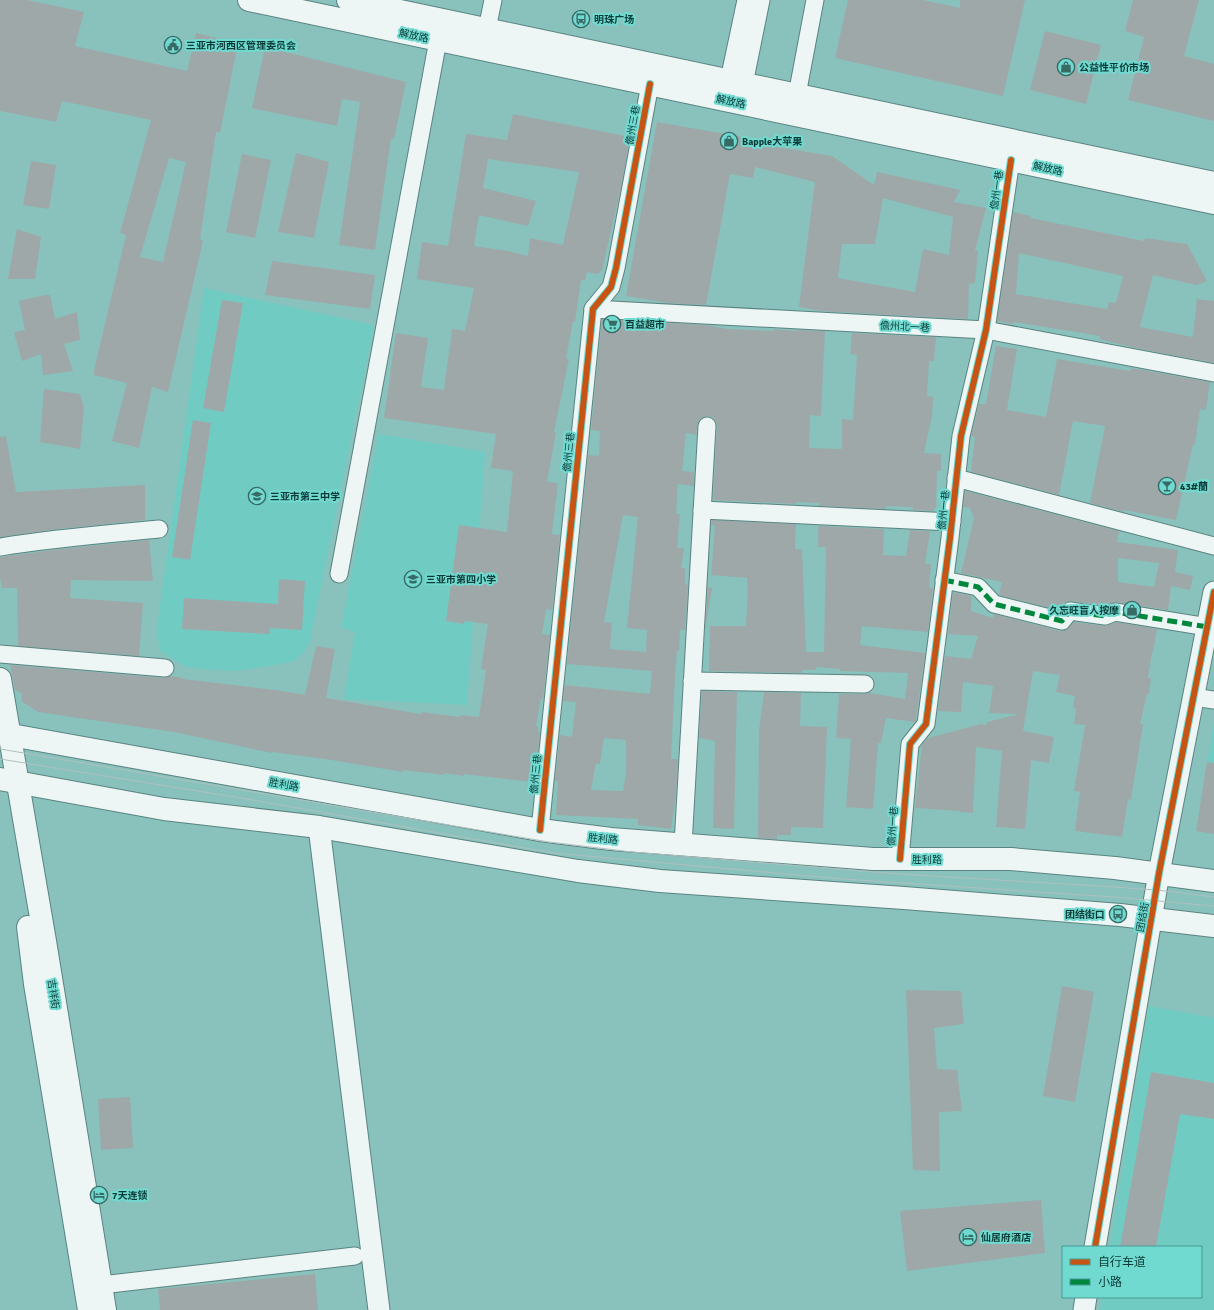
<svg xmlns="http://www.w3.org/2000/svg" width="1214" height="1310" font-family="Signika,'Noto Sans SC',sans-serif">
<rect width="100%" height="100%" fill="#89c2bc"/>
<g fill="#70ccc3">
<polygon points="204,288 374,325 310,641 304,652 294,661 280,664 237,671 200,669 186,667 178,662 159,650 157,627"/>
<polygon points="379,434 485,452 467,705 344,699 355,632 341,627"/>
<polygon points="1214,722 1214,834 1196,831"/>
<polygon points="1149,1006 1214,1018 1214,1310 1100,1310 1102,1297 1201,1297 1201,1247 1110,1247"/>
</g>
<g fill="#9ea8a9" fill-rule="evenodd">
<path d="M0 0H27L84 12 75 46 187 71 196 33 238 43 220 133 216 132 200 239 203 241 168 392 152 387 139 448 112 441 127 383 94 375V370L126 235 120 233 151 120 62 101 56 122 0 111ZM169 158 186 162 163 262 140 257Z"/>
<polygon points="848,0 923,0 960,8 960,0 1025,0 1003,96 835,58"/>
<polygon points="1133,0 1199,0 1184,56 1214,64 1214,121 1128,100 1144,37 1125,31"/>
<polygon points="1045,31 1101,45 1086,104 1030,90"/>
<polygon points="265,47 406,82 394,139 391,138 375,250 339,245 360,102 342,99 337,126 252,108"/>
<path d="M513 114 630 137 622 183 602 270 598 274 587 272 585 280H581L575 322 573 321 566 359H569L554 432H556L547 482 558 483 552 534 560 535 552 610 546 609 542 634 550 635 543 699 541 698 536 726H538V732H540L535 777H532L531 782 464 774V776L444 773V775L403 770V772L325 759 272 752V753L174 732 38 712 21 701 22 693 15 690 10 665 164 678 170 676 183 678V679L282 691 305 695 316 646 335 649 326 698 421 714V712L460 717 461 715 479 717 486 670 481 669 488 624 465 621 464 624 446 621 459 525 507 532 513 471 491 468 496 434 384 418 396 333 428 338 421 387 444 390 452 329 465 331 474 288 417 279 422 242 448 246 466 134 507 140ZM488 159 579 172 563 245 530 238 528 256 508 251 474 246 479 215 528 226 536 201 483 188Z"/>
<path d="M657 122 760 140 759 144 832 156 874 185 877 172 960 190 954 202 986 208 975 250 978 251 975 283 969 284 968 319 820 311 799 307 815 182 755 167 753 178 730 174 706 305 668 303 626 296ZM883 198 953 217 949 255 923 249 915 292 838 278 842 244H875Z"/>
<polygon points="296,153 329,162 314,238 278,232"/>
<polygon points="242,154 271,160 255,238 226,232"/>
<polygon points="31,161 56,165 49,209 23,205"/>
<path d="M1013 212 1031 216 1030 218 1144 241 1145 238 1187 244 1207 281 1196 285 1153 275 1140 327 1193 337 1197 299 1214 301V363L1135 348 1099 339 1100 336 1014 322 1013 324 997 321ZM1019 253 1123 276 1116 303 1109 302 1107 309 1016 294Z"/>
<polygon points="17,229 41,237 35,279 8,279"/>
<polygon points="272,261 375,275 370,309 265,295"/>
<polygon points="45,295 50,295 55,319 77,312 80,340 64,344 73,371 43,375 41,354 22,361 14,332 25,330 19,301"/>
<polygon points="222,300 243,303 224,412 203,408"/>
<path d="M602 319 706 325 728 329 773 331V329L796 331V330L825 331 821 416 810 415 809 448 842 449V419L853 420 857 355 850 354 852 333 936 337 934 361H929L927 396 933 397 932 416 924 453 941 454V471H937L936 508H934V511L913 510V508L911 507 886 506V509L819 506V503L796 502V504L713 500 717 427 716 422 712 417 708 416 703 417 698 421 696 435 686 433 682 471 694 472V486L678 484 676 514H680L677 548H684L681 568H685V584L688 585 685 630H680L679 651 677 650 675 677 671 759H678L676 795 671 829 638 825V819L556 815 558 781H555L560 735 572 737 576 702 563 701 565 685 650 694 652 671 567 664 588 455 599 456 600 431 591 430ZM623 515 638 517 627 628 647 630 646 652 610 649 612 623 604 622ZM604 738 626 740V773L623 791 591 790 596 763 600 764Z"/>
<polygon points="996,346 1017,349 1007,410 1046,417 1057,359 1130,371 1131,368 1210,382 1206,410 1200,409 1195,445 1193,444 1176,520 1124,510 1124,512 1090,503 1105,426 1073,421 1059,495 971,472 975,437 971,436 979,404 986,404"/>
<polygon points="44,389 80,394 84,408 80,449 40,442"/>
<polygon points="193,420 211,423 190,560 172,557"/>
<polygon points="6,436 16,492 145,485 145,520 58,529 0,537 0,437"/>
<path d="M965 491 1119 531 1117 542 1178 550 1175 572 1193 576 1190 590 1171 586 1168 610 1117 602 1104 606 1071 601 1066 602 1058 610 999 595 1002 582 961 573 974 518 970 508 963 507ZM1118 558 1159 563 1154 587 1118 582Z"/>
<polygon points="712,520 796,524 795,549 802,549 806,652 824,652 826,547 818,547 818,526 884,529 883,555 906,556 910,530 930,531 925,564 931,564 929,588 933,588 928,632 862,626 860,645 925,653 916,720 915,722 886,718 881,743 878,743 873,809 846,807 851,739 836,738 839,694 865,694 870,693 905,699 908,673 840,671 840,669 816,667 816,670 802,670 802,673 709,671 710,626 746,626 748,591 747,578 711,575 715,526 711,525"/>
<polygon points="149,540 153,581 71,580 70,598 143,603 139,656 18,646 17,588 2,588 0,578 0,557 61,549"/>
<polygon points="279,579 305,581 302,630 270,628 269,634 182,629 184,598 278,604"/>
<polygon points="708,587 712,588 705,631"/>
<polygon points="953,592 972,596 971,611 993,618 994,614 1060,631 1066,630 1074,622 1104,626 1116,622 1157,629 1153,652 1152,652 1148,678 1151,678 1149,694 1147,694 1140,724 1143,724 1131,800 1128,799 1122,837 1075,831 1080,792 1074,791 1085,725 1074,724 1076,709 1073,708 1075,696 1056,692 1060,675 1033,671 1023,731 1054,737 1049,763 1031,760 1025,829 996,827 1002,751 976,747 973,813 960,812 960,811 915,808 922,745 928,738 981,724 987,725 987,722 1019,714 989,713 993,686 963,682 961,712 938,711 945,656 971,659 978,636 948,634"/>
<polygon points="702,691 737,692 734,829 713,828 715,741 699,738"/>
<polygon points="764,692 801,693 800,726 827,727 823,828 791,827 791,835 777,835 777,839 758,838 759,731"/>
<polygon points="1207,762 1214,763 1214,834 1196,831"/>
<polygon points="1062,986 1094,992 1075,1102 1043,1096"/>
<polygon points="906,990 961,991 964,1024 934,1028 937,1069 957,1070 962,1111 939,1112 940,1171 913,1170"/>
<polygon points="1151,1072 1214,1083 1214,1119 1180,1114 1156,1247 1120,1247"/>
<polygon points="130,1097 133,1148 101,1150 98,1099"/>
<polygon points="1041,1200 1045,1253 907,1271 900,1211"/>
<polygon points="315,1274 318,1310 160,1310 158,1289"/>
</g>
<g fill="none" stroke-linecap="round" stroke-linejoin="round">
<defs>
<g id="minor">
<polyline points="487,29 493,0"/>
<polyline points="729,80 746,0"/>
<polyline points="744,84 761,0"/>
<polyline points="797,95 815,0"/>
<polyline points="593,309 986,330 1214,373"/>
<polyline points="956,478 1214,546"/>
<polyline points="702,510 952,522"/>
<path d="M0 547C53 538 106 534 159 529"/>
<polyline points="339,574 438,40"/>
<polyline points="944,580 978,587 994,604 1062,621 1070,611 1105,616 1115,612 1208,627"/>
<polyline points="0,654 165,668"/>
<polyline points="692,681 865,684"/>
<polyline points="1194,697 1214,700"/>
<polyline points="540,830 593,309 611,287 616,268 650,84"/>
<polyline points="683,845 707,426"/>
<polyline points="900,859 910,744 926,724 950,538 961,436 986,330 1011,160"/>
<polyline points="101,1285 355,1256"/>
</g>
<g id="tertiary">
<polyline points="319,827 379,1310"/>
<polyline points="1095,1247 1159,873 1214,592"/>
<polyline points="1084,1310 1086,1297"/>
</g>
<g id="secondary">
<polyline points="0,679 45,941 105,1310"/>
<polyline points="0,733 540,830 611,839 873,859 1011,859 1115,868 1214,881"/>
<polyline points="0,779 164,809 319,827 578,871 660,881 904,898 1120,915 1214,926"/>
<polyline points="28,927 35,984 89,1310"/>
</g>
<g id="primary">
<polyline points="249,0 1214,203"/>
<polyline points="348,0 1214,183"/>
</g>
</defs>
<use href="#minor" stroke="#5a8481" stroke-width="19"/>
<use href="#tertiary" stroke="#5a8481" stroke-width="23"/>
<use href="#secondary" stroke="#5a8481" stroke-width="24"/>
<use href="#primary" stroke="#5a8481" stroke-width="24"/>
<use href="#minor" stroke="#edf6f5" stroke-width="17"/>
<use href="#tertiary" stroke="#edf6f5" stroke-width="21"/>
<use href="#secondary" stroke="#edf6f5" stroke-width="22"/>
<use href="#primary" stroke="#edf6f5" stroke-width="22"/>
<g stroke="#afc0bf" stroke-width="1">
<polyline points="0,749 549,842 632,852 900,874 1114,887 1157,890 1214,897"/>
<polyline points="0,759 241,798 553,853 843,879 1114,897 1214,906"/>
</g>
<polyline stroke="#00873e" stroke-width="5" stroke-dasharray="10 5" stroke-linecap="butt" points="944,580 978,587 994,604 1062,621 1070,611 1105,616 1115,612 1208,627"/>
<defs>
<g id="cycleway">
<polyline points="540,830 593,309 611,287 616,268 650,84"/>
<polyline points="900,859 910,744 926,724 950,538 961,436 986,330 1011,160"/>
<polyline points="1095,1247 1159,873 1214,592"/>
</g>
</defs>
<use href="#cycleway" stroke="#71dad0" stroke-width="8"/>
<use href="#cycleway" stroke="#c75412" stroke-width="6"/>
</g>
<defs>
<symbol id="bus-ring" viewBox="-11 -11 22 22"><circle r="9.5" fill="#71dad0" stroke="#386a66" stroke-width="1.5"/><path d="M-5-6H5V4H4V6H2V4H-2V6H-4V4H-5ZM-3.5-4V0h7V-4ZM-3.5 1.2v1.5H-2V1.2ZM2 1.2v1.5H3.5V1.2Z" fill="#386a66"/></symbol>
<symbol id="civic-ring" viewBox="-11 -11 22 22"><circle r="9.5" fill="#71dad0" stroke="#386a66" stroke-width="1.5"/><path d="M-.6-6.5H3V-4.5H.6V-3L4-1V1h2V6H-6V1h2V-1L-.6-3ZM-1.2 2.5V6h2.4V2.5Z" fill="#386a66"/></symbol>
<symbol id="shop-ring" viewBox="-11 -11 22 22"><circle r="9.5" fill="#71dad0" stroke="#386a66" stroke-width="1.5"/><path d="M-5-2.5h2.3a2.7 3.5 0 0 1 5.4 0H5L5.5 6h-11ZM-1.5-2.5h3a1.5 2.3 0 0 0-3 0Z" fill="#386a66"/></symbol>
<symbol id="supermarket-ring" viewBox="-11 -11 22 22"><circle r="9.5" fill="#71dad0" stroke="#386a66" stroke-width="1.5"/><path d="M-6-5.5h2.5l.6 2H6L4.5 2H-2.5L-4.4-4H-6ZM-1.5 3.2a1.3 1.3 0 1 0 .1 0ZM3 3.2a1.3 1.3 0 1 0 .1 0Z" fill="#386a66"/></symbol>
<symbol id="bar-ring" viewBox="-11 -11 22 22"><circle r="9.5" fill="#71dad0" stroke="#386a66" stroke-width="1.5"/><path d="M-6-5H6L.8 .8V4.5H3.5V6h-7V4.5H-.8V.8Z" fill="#386a66"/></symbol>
<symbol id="school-ring" viewBox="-11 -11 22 22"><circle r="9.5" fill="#71dad0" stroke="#386a66" stroke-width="1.5"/><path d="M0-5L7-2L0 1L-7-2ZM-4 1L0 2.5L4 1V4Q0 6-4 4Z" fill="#386a66"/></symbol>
<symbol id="hotel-ring" viewBox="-11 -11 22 22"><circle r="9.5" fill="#71dad0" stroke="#386a66" stroke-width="1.5"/><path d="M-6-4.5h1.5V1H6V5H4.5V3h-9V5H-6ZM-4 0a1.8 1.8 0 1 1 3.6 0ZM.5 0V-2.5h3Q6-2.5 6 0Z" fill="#386a66"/></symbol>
</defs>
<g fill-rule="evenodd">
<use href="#bus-ring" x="571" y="9" width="20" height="20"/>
<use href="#civic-ring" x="163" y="35" width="20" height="20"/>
<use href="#shop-ring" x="1056" y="57" width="20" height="20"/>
<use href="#shop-ring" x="719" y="131" width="20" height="20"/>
<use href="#supermarket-ring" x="602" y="314" width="20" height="20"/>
<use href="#bar-ring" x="1157" y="476" width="20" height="20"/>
<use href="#school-ring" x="247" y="486" width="20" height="20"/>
<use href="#school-ring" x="403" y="569" width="20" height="20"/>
<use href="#shop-ring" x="1122" y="600" width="20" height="20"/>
<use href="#bus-ring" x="1108" y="904" width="20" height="20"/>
<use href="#hotel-ring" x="89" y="1185" width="20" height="20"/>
<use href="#hotel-ring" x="958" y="1227" width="20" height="20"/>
</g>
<g text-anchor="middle" stroke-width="4" stroke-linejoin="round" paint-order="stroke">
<g font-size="10" font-weight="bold" fill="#0c3b37" stroke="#71dad0" text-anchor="start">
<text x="594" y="23">明珠广场</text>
<text x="186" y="49">三亚市河西区管理委员会</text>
<text x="1079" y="71">公益性平价市场</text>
<text x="742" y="145">Bapple大苹果</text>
<text x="625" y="328">百益超市</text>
<text x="1180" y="490">43#蘭</text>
<text x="270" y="500">三亚市第三中学</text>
<text x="426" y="583">三亚市第四小学</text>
<text x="1119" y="614" text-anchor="end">久忘旺盲人按摩</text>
<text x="1105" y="918" text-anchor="end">团结街口</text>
<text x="112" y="1199">7天连锁</text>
<text x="981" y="1241">仙居府酒店</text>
</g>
<g font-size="10" fill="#0c3b37" stroke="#71dad0">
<text transform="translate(414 35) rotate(12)" y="4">解放路</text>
<text transform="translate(731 101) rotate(12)" y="4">解放路</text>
<text transform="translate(632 125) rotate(-80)" y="4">儋州三巷</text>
<text transform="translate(1048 168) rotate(12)" y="4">解放路</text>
<text transform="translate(996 190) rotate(-82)" y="4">儋州一巷</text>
<text transform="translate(905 326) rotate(3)" y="4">儋州北一巷</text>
<text transform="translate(568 452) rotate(-84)" y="4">儋州三巷</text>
<text transform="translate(943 510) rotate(-84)" y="4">儋州一巷</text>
<text transform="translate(535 774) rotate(-84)" y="4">儋州三巷</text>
<text transform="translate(284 784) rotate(10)" y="4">胜利路</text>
<text transform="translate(892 826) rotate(-85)" y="4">儋州一巷</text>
<text transform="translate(603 838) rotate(6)" y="4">胜利路</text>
<text x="927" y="863">胜利路</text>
<text transform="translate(1142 917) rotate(-80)" y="4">团结街</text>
<text transform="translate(54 994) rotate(81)" y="4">吉祥街</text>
</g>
</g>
<rect x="1062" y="1246" width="140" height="52" fill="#71dad0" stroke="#499a93"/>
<rect x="1070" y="1259" width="20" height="6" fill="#c75412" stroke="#499a93"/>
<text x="1098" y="1266" font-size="12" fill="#0c3b37">自行车道</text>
<rect x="1070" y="1279" width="20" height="6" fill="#00873e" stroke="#499a93"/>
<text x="1098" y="1286" font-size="12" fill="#0c3b37">小路</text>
</svg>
